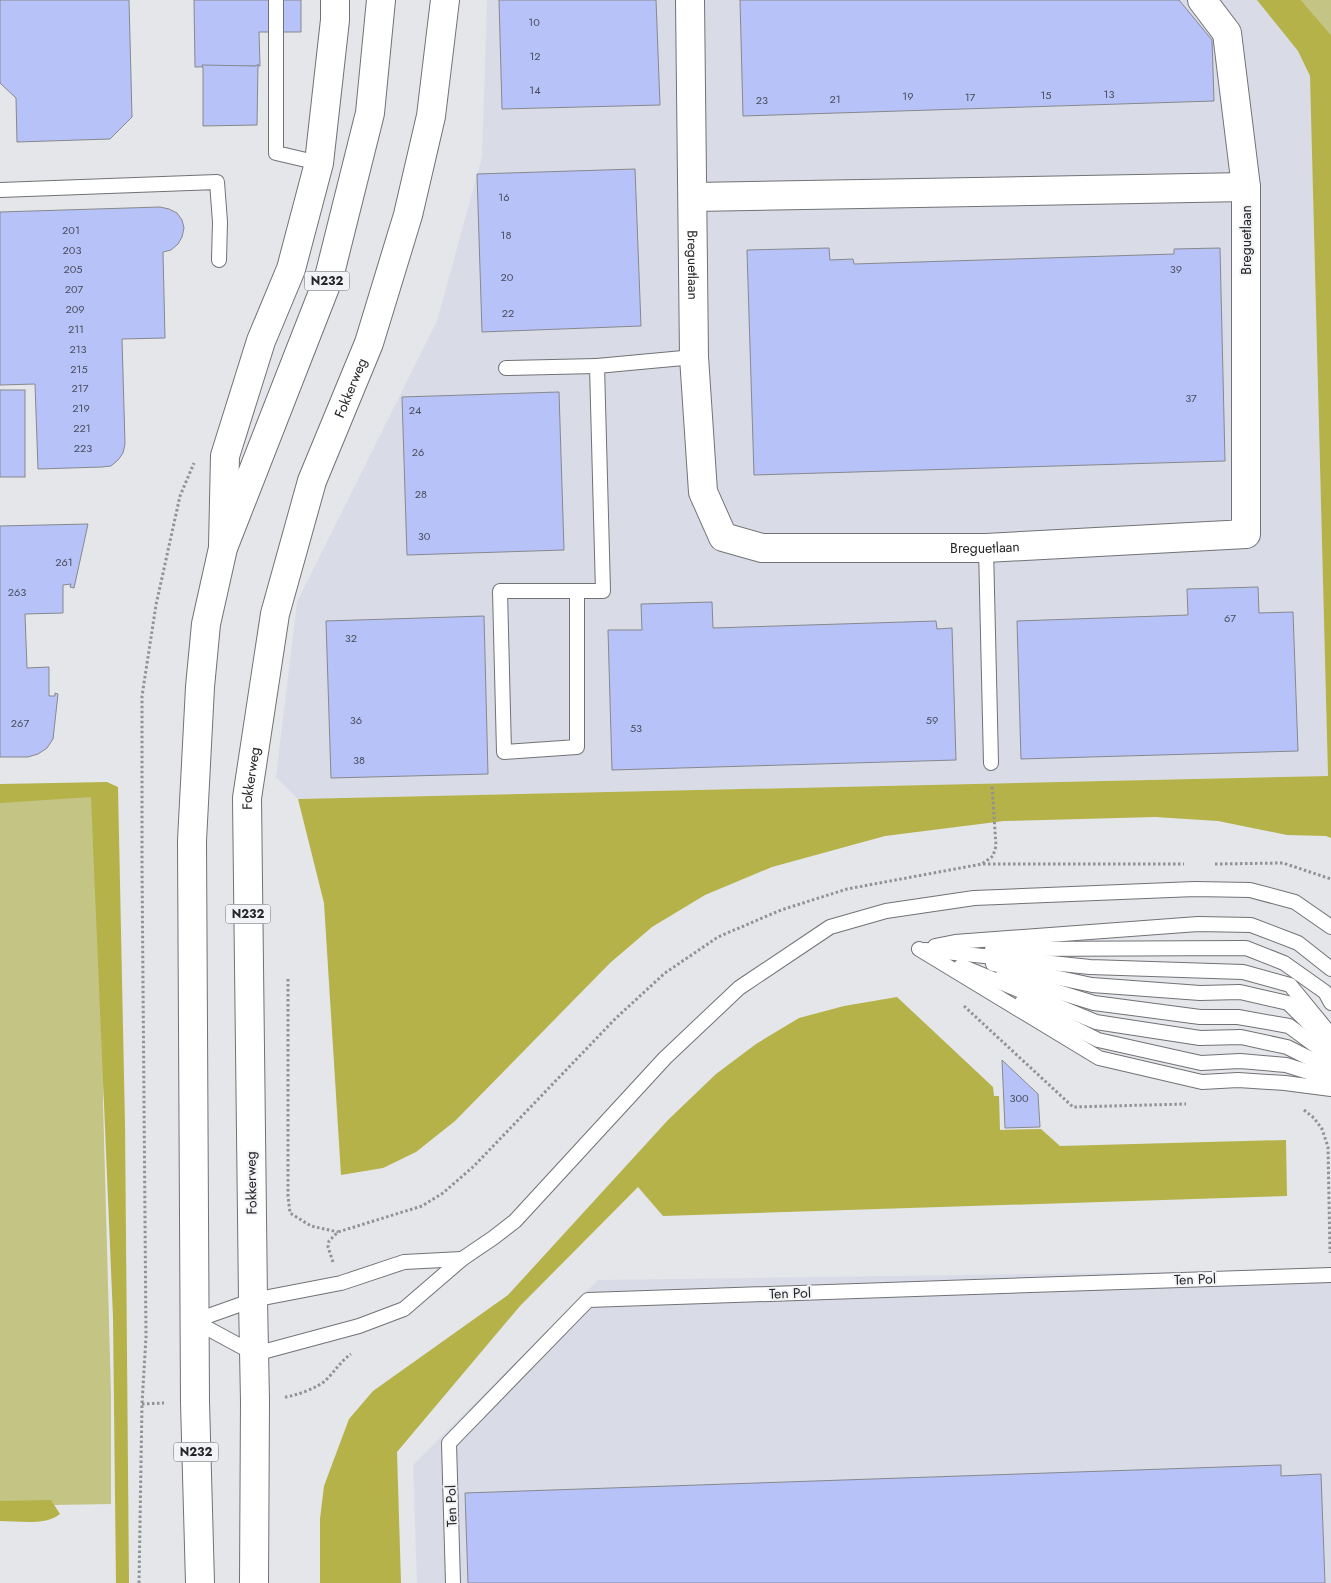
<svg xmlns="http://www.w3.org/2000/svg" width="1331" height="1583" font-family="Jost,sans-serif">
<rect width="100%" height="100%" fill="#e4e6ea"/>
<g fill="#d9dce7">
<polygon points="487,0 1257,0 1298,51 1310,76 1328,776 298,799 276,777 297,602 437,321 482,157"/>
<polygon points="1331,1270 1331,1583 417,1583 413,1465 598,1280"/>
</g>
<g fill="#c4c484">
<polygon points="1301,0 1331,0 1331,35"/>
<polygon points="113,793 103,1102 111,1395 111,1504 0,1506 0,797"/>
</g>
<g fill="#b4b249">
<polygon points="1257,0 1301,0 1331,35 1331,838 1326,836 1287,835 1218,821 1155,817 1004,821 885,836 772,867 705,895 652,927 610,963 455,1121 416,1152 383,1168 341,1175 324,903 298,799 1328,776 1310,76 1298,51"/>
<polygon points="107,782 118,787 125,1124 129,1583 116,1583 113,1317 91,797 0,803 0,784"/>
<polygon points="897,997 993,1087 994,1096 999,1096 1000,1130 1041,1129 1060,1146 1286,1140 1287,1196 663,1216 638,1187 520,1306 397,1452 401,1583 320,1583 320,1519 324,1486 349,1419 373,1391 508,1295 668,1120 716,1074 756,1044 799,1018 844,1006"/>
<path d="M51 1500 60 1514C45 1526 19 1521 0 1521V1501Z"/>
</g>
<g fill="#b7c3f8" stroke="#87888c">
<polygon points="0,0 129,0 132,117 110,139 17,142 16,98 0,83"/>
<polygon points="194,0 301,0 301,32 259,32 260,66 195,67"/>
<polygon points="499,0 656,0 660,105 502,109"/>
<polygon points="740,0 1179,0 1212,40 1214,101 743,116"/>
<polygon points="258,64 257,125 203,126 203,68 202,65 256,66"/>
<polygon points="635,169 641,326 482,332 477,174"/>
<polygon points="160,207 169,209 177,213 182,220 184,228 182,237 178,244 171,250 163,252 165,338 122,339 125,444 123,453 118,460 111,466 102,467 38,469 35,384 0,385 0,212"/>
<polygon points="829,248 830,260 853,259 854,264 1174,254 1174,249 1220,248 1225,461 754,475 747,250"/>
<rect x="0" y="390" width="25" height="87"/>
<polygon points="559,392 564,550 407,555 402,397"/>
<polygon points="88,524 74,588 70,587 71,584 63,585 63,613 25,614 27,668 49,667 49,696 55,696 55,693 58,694 53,739 47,748 38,754 28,757 0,757 0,526"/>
<polygon points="1258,587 1259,613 1293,612 1298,751 1021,759 1017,621 1188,615 1187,589"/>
<polygon points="712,602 713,628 936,621 937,629 952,628 956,760 612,770 608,630 642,630 641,604"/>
<polygon points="484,616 488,774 331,778 326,621"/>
<polygon points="1002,1060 1038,1094 1040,1127 1005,1128"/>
<polygon points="1281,1465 1281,1476 1321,1474 1325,1583 468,1583 465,1493"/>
</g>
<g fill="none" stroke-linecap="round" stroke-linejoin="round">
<defs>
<g id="service">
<polyline points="276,0 276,153 319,163"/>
<polyline points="0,190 217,182 220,222 219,260"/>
<polyline points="506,368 597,366"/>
<polyline points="986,548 991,763"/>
<polyline points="577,591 577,747 504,752 500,591 603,591 597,366 694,357"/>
<polyline points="935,946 955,942 1198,924 1251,925 1298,943 1331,969"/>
<polyline points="919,949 1099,1058 1202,1082 1238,1080 1285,1083 1331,1089"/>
<polyline points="992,949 1246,948 1284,963 1325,992 1331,1003"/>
<polyline points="925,950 1090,967 1243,972 1290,985 1331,1035"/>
<polyline points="993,964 1092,985 1200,993 1240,992 1288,1003 1331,1045"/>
<polyline points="961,966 1096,1022 1200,1038 1241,1037 1287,1047 1331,1069"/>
<polyline points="1003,975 1094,1003 1200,1017 1238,1017 1289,1026 1331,1057"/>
<polyline points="1022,1002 1098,1040 1201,1063 1240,1061 1286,1065 1331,1079"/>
<polyline points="194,1321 255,1354 359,1326 404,1309 462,1259 493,1238 515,1221 665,1058 739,988 830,927 886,911 974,898 1195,889 1250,890 1295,902 1331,927"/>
<polyline points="194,1321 253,1300 341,1283 404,1262 462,1259"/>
<polyline points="453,1583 449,1443 588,1300 1331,1275"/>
</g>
<g id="minor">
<path id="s1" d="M690 0 694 357 703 492 723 537 762 548H986L1246 534V187L1227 33 1202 0"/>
<polyline points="694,197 1246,187"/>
<polyline points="223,547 225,456 261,341 291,269 319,163 335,20 335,0"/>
</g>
<g id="primary">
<polyline points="200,1583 195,1402 192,841 200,687 206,624 223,548 329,277 370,113 381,0"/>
<path id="s2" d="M254 1583 255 1401 253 1300 247 798 275 614 312 481 369 343 408 215 431 116 445 0"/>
</g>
</defs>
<use href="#service" stroke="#717276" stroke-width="16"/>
<use href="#minor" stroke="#717276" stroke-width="30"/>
<use href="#primary" stroke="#717276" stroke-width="30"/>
<g stroke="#919295" stroke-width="3" stroke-dasharray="2.5 2.5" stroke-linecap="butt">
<polyline points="983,864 1184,864"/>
<polyline points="1215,864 1283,863 1331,879"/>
<polyline points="288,979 288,1196 290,1213 311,1226 338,1232"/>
<polyline points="964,1006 1073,1107 1186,1104"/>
<polyline points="1304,1110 1314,1118 1322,1129 1328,1147 1330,1253"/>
<polyline points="333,1262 328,1247 329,1241 338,1232 422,1206 443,1193 474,1166 616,1018 665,973 718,937 781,910 847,889 982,864 993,856 996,846 992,785"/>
<path d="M285 1397C296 1396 319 1387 326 1380 335 1371 341 1361 351 1354"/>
<polyline points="142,1404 164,1403"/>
<polyline points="139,1583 142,1404 146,1337 142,865 142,696 156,605 180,496 194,463"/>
</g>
<use href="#service" stroke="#fff" stroke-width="14"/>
<use href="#minor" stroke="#fff" stroke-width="28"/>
<use href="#primary" stroke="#fff" stroke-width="28"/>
</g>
<g text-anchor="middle" stroke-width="4" stroke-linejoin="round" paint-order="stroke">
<g font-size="11" fill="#4a4c5b">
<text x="534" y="26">10</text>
<text x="535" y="60">12</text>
<text x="535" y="94">14</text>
<text x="1109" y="98">13</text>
<text x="1046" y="99">15</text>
<text x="908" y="100">19</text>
<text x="970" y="101">17</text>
<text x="835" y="103">21</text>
<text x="762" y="104">23</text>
<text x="504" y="201">16</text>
<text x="71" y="234">201</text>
<text x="506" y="239">18</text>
<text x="72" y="254">203</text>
<text x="73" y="273">205</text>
<text x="1176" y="273">39</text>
<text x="507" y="281">20</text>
<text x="74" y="293">207</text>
<text x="75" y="313">209</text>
<text x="508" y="317">22</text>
<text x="76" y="333">211</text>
<text x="78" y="353">213</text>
<text x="79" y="373">215</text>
<text x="80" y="392">217</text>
<text x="1191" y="402">37</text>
<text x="81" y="412">219</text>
<text x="415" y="414">24</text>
<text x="82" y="432">221</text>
<text x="83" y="452">223</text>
<text x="418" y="456">26</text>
<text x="421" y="498">28</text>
<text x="424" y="540">30</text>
<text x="64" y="566">261</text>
<text x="17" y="596">263</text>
<text x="1230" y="622">67</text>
<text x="351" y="642">32</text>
<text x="356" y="724">36</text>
<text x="932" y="724">59</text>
<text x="20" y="727">267</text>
<text x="636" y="732">53</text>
<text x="359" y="764">38</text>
<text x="1019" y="1102">300</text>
</g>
<g fill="#f2f3f7" stroke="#626365" stroke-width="1">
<rect x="304.5" y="271.5" width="45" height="19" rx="4"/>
<rect x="225.5" y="904.5" width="45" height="19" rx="4"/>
<rect x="173.5" y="1442.5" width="45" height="19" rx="4"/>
</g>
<g font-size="12" font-weight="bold" fill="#252527">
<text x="327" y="285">N232</text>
<text x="248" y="918">N232</text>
<text x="196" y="1456">N232</text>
</g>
<g font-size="14" fill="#252527" stroke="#f2f3f7">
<text transform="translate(1246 240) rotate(-90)" y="5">Breguetlaan</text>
<text dy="5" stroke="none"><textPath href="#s1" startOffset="265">Breguetlaan</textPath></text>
<text dy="5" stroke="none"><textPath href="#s2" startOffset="1210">Fokkerweg</textPath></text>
<text dy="5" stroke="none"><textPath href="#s1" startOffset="805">Breguetlaan</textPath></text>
<text dy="5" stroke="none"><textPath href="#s2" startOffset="805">Fokkerweg</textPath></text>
<text transform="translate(251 1183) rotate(-91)" y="5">Fokkerweg</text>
<text transform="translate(1195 1279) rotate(-2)" y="5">Ten Pol</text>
<text transform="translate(790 1293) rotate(-2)" y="5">Ten Pol</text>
<text transform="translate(451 1506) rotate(-92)" y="5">Ten Pol</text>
</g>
</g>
</svg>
